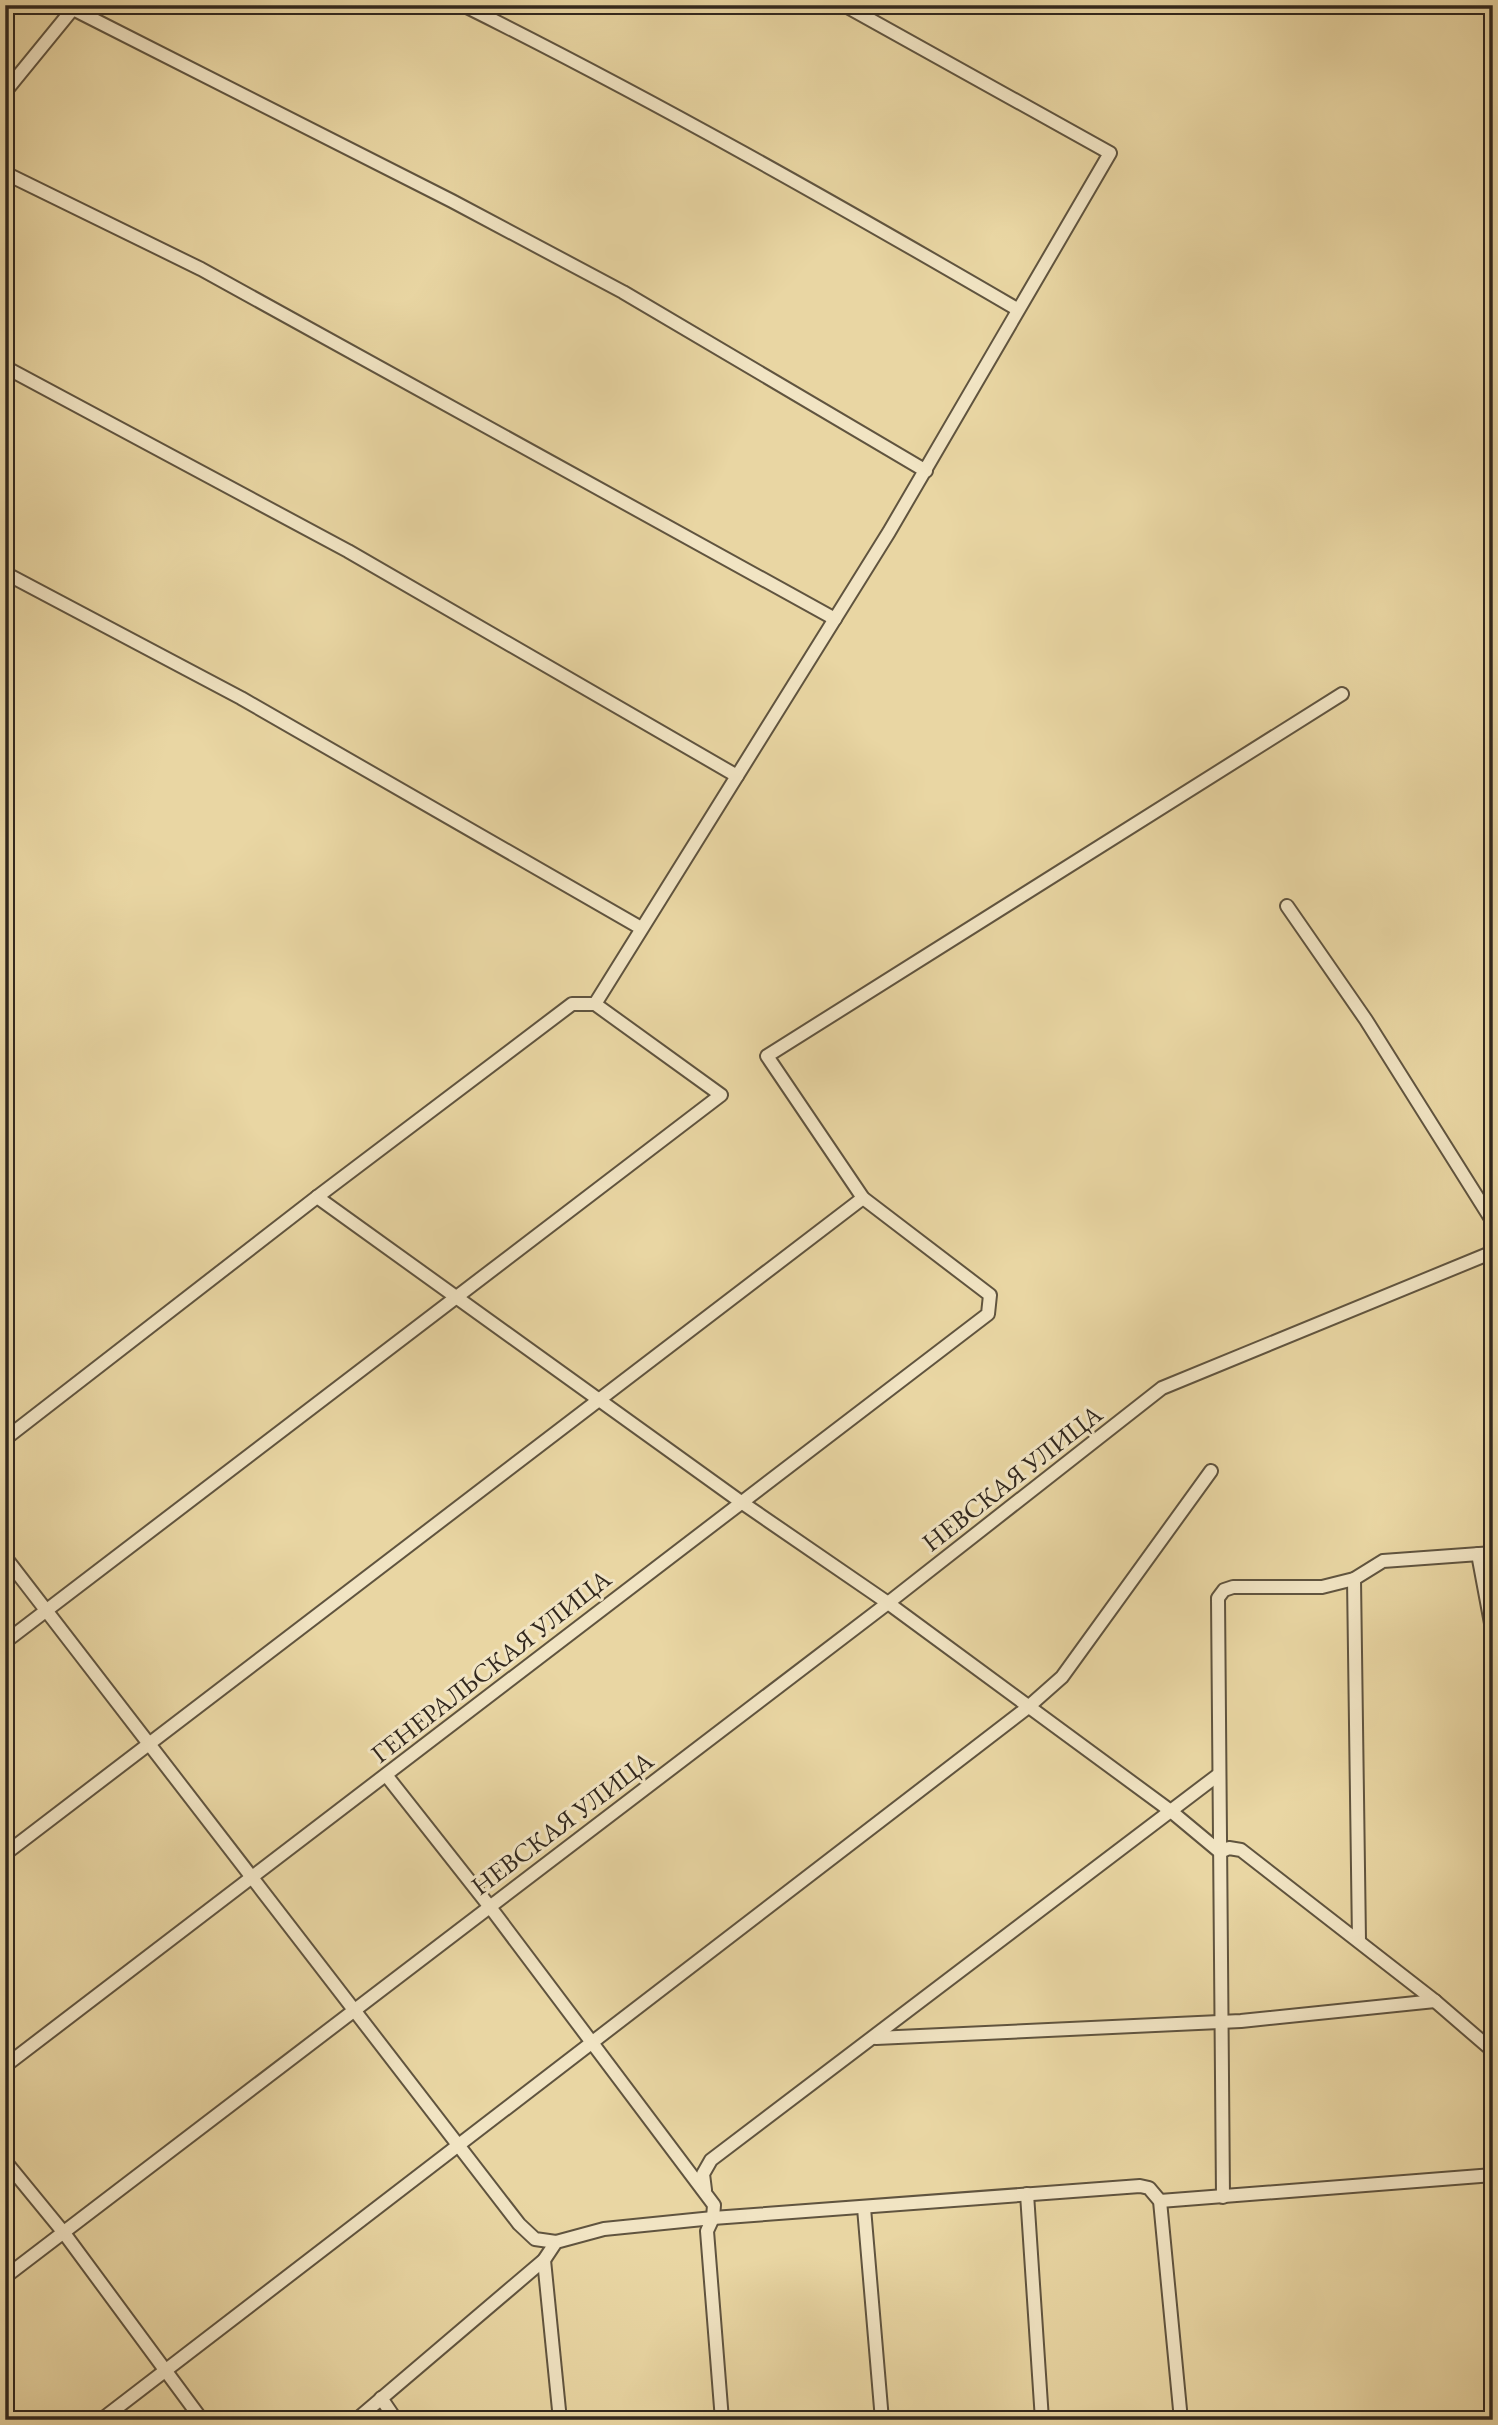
<svg xmlns="http://www.w3.org/2000/svg" width="1498" height="2425" font-family="'EB Garamond',serif">
<rect width="100%" height="100%" fill="#e9d6a3"/>
<filter id="stains"><feTurbulence type="fractalNoise" baseFrequency=".00286" numOctaves="4"/><feColorMatrix values="0 0 0 0 .2 0 0 0 0 .09 0 0 0 0 .02 0 0 0 .5 -.17"/></filter>
<radialGradient id="worn" r=".72"><stop offset=".6" stop-color="#630" stop-opacity="0"/><stop offset="1" stop-color="#630" stop-opacity=".3"/></radialGradient>
<g fill="none" stroke-linecap="round" stroke-linejoin="round">
<defs>
<g id="minor">
<path d="M463 5C652 99 835 203 1017 309"/>
<polyline points="73,9 452,201 623,292 926,471"/>
<polyline points="5,92 76,5"/>
<polyline points="5,173 201,269 835,619"/>
<polyline points="5,367 348,551 737,776"/>
<polyline points="5,573 241,698 641,928"/>
<polyline points="1287,906 1366,1020 1493,1222"/>
<polyline points="317,1197 741,1502 888,1603 1172,1812 1220,1852"/>
<polyline points="5,1439 317,1197 572,1004 595,1004 889,532 1110,153 844,5"/>
<polyline points="1478,1554 1493,1634"/>
<polyline points="5,1557 519,2224 535,2239 556,2242"/>
<polyline points="1354,1579 1359,1941"/>
<polyline points="5,1642 721,1095 595,1004 586,1004"/>
<polyline points="386,1775 490,1907 714,2205 713,2218 707,2231 722,2420"/>
<polyline points="1220,1852 1229,1848 1241,1850 1435,2001 1493,2051"/>
<polyline points="5,1854 863,1198"/>
<polyline points="876,2038 1241,2021 1435,2001"/>
<polyline points="5,2066 988,1314 990,1295 863,1198 767,1056 1342,694"/>
<polyline points="5,2161 64,2233 202,2420"/>
<polyline points="705,2190 703,2174 711,2160 1218,1775"/>
<polyline points="1027,2194 1042,2420"/>
<polyline points="1223,2197 1218,1598 1224,1590 1233,1587 1322,1587 1354,1579 1383,1561 1493,1553"/>
<polyline points="1160,2201 1493,2175"/>
<polyline points="864,2208 882,2420"/>
<polyline points="544,2260 560,2420"/>
<polyline points="5,2277 888,1603 1162,1388 1493,1252"/>
<polyline points="381,2398 396,2420"/>
<polyline points="101,2420 1027,1708 1062,1677 1211,1471"/>
<polyline points="356,2420 544,2260 556,2242 604,2229 713,2218 1140,2186 1149,2188 1160,2201 1181,2420"/>
</g>
</defs>
<use href="#minor" stroke="#60543f" stroke-width="16"/>
<use href="#minor" stroke="#f1e4c3" stroke-width="12"/>
</g>
<g text-anchor="middle" stroke-width="6" stroke-linejoin="round" paint-order="stroke">
<g font-size="26" fill="#32281e" stroke="#f1e4c3">
<text transform="translate(1012 1478) rotate(-38)" y="9">НЕВСКАЯ УЛИЦА</text>
<text transform="translate(491 1666) rotate(-38)" y="9">ГЕНЕРАЛЬСКАЯ УЛИЦА</text>
<text transform="translate(562 1823) rotate(-37)" y="9">НЕВСКАЯ УЛИЦА</text>
</g>
</g>
<rect width="1498" height="2425" fill="none" stroke="#e9d6a3" stroke-width="28"/>
<rect x="7" y="7" width="1484" height="2411" fill="none" stroke="#32281e" stroke-width="3.5"/>
<rect x="14" y="14" width="1470" height="2397" fill="none" stroke="#32281e" stroke-width="2"/>
<rect width="100%" height="100%" filter="url(#stains)"/>
<rect width="100%" height="100%" fill="url(#worn)"/>
</svg>
